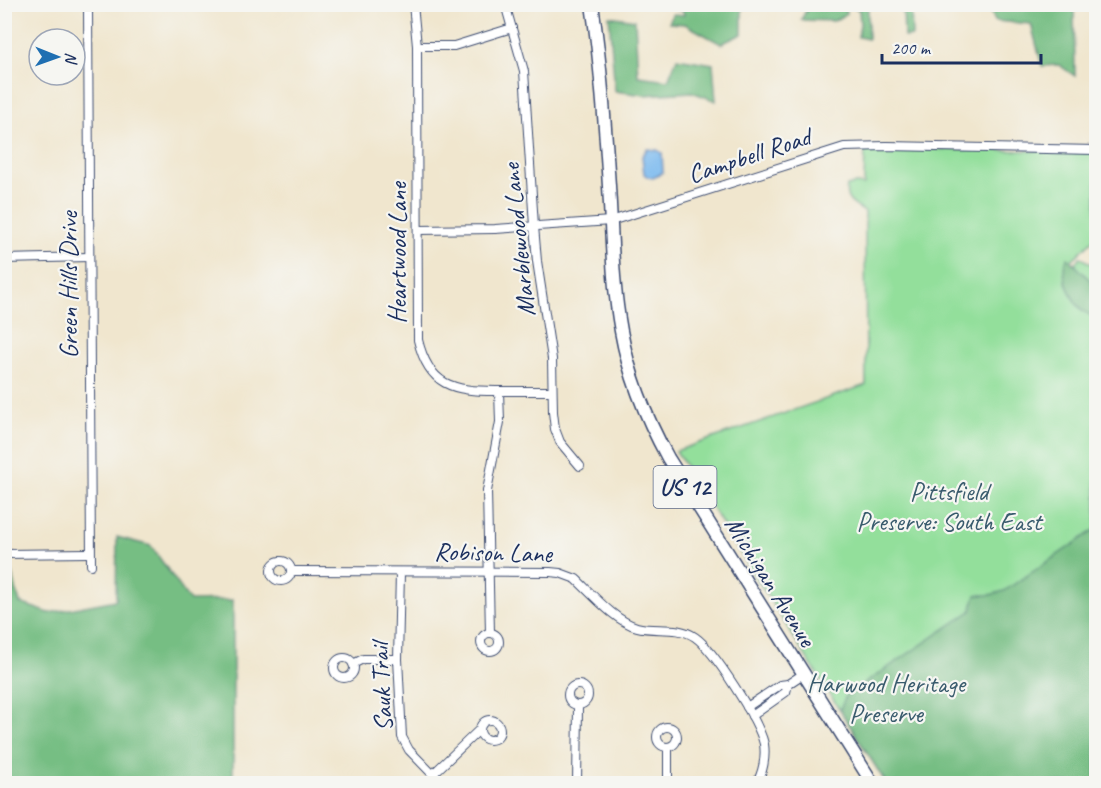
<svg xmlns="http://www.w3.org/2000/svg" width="1101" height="788" font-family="Caveat,sans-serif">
<rect width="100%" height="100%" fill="#f6f6f2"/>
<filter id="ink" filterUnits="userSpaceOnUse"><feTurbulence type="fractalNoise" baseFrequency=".0167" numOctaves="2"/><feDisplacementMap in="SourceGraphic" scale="12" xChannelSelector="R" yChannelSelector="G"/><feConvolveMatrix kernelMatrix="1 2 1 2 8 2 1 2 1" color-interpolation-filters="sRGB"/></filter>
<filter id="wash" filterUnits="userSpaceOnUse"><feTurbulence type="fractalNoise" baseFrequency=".008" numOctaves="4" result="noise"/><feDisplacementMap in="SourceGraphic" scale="24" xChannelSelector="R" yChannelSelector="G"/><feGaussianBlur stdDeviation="1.35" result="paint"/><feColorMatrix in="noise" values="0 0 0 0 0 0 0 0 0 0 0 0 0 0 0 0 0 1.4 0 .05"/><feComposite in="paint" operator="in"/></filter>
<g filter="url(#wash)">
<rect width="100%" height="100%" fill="#f0e6ce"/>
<path fill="#93df9b" stroke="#57877c" stroke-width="1.5" d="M865 148 1096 152V237L1071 261 1077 266 1075 263 1080 257 1096 267V783H886L676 451 866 385 865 212C854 205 844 201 847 186L856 184 864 185Z"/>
<g fill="#76be83" stroke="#487670" stroke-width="1.5">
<polygon points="676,5 742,5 742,34 721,44 685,24 669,23 673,14 684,15 683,11 675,9"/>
<polygon points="809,5 841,5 847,13 834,21 801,20"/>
<polygon points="851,5 868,5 868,39 858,37 860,24 859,10"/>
<polygon points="903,5 911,5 912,36 904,37"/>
<polygon points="988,5 1074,5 1075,76 1059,65 1042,66 1031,24 995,21"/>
<polygon points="609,16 635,20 638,76 668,80 677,58 713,64 716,101 692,92 644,95 615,91"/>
<path d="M1068 258 1096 286V318C1092 316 1087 314 1083 311 1072 301 1057 271 1068 258Z"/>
<polygon points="1096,529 1096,783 886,783 840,710 846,696 971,611 976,595 990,595 1004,591"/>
<polygon points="117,537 151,546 190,601 233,600 233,783 5,783 5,558 10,568 20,603 49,613 116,600"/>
</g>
<path fill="#7bbaef" stroke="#4b74a6" stroke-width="1.5" d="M647 149 657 150 662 153 663 172C656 177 652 181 644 174L642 156Z"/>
</g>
<g filter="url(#ink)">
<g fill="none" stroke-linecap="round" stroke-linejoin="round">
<defs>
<g id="minor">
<polyline points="88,4 91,565"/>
<path d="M413 4 417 46 418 340C429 386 453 391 496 391 514 391 533 391 552 391"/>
<polyline points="505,4 524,71 534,226 537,261 552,359 553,412 555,429 560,442 580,466"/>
<polyline points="417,46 454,46 512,28"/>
<polyline points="418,230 495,229 611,221 844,147 887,146 1096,150"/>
<polyline points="4,259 89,257"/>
<polyline points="4,554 90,553"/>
<circle cx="281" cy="571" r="10"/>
<path d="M291 571 550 572 560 573 576 579C592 594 615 621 637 627 655 632 678 625 695 637 714 650 759 721 764 744 766 757 763 773 756 784"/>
<polyline points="400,573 398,659 402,737 409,750 442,784"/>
<polyline points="490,633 487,491 500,422 499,391"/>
<circle cx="490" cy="642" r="9"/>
<circle cx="344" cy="668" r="10"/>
<polyline points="353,664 363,659 398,659"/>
<circle cx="578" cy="695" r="10"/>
<polyline points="747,707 780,685 788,684 803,674"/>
<polyline points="752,716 786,692 788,684"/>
<circle cx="490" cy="730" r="10"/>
<circle cx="667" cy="737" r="10"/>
<polyline points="668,748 668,784"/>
<polyline points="433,774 479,730"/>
<polyline points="577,784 578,706"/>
</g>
<path id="highway" d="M592 4C601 65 605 125 609 186 612 234 612 283 621 331 629 376 646 418 668 458L873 784"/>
</defs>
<use href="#minor" stroke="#3b4a6f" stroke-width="10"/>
<use href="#highway" stroke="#3b4a6f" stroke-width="15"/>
<use href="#minor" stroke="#fff" stroke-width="8"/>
<use href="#highway" stroke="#fff" stroke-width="12"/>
</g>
</g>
<g text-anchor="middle" stroke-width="4.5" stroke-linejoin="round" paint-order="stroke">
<rect fill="#f6f6f2" stroke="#5d6b8a" stroke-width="1.5" x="653.5" y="466" width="63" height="42" rx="4.5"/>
<g font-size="24" font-weight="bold" fill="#1b2f5e">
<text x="685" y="495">US 12</text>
</g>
<g font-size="26" fill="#1b2f5e" stroke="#f6f6f2">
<text transform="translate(749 155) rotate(-18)" y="9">Campbell Road</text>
<text transform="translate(518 240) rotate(-96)" y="9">Marblewood Lane</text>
<text transform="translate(397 253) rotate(-90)" y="9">Heartwood Lane</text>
<text transform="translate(68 285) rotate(-90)" y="9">Green Hills Drive</text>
<text transform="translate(493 552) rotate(1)" y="9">Robison Lane</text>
<text transform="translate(771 581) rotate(58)" y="9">Michigan Avenue</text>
<text transform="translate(381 687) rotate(-93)" y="9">Sauk Trail</text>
</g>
<g font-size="26" fill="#395b6d" stroke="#f6f6f2">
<text x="949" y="500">Pittsfield<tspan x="949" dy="30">Preserve: South East</tspan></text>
<text x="886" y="692">Harwood Heritage<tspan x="886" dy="30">Preserve</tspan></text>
</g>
</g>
<rect width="1101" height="788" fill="none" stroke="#f6f6f2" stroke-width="24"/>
<g transform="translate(57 57) rotate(91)"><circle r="28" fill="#f6f6f2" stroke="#9ea6b7" stroke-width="1.5"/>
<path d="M0-4.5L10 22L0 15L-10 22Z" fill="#1f6fb2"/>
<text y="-9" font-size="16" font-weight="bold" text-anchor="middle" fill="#1b2f5e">N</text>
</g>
<path d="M882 54v9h159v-9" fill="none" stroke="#1b2f5e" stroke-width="3"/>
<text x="891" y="54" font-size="18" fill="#1b2f5e" stroke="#f6f6f2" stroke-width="4.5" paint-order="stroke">200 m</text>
</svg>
